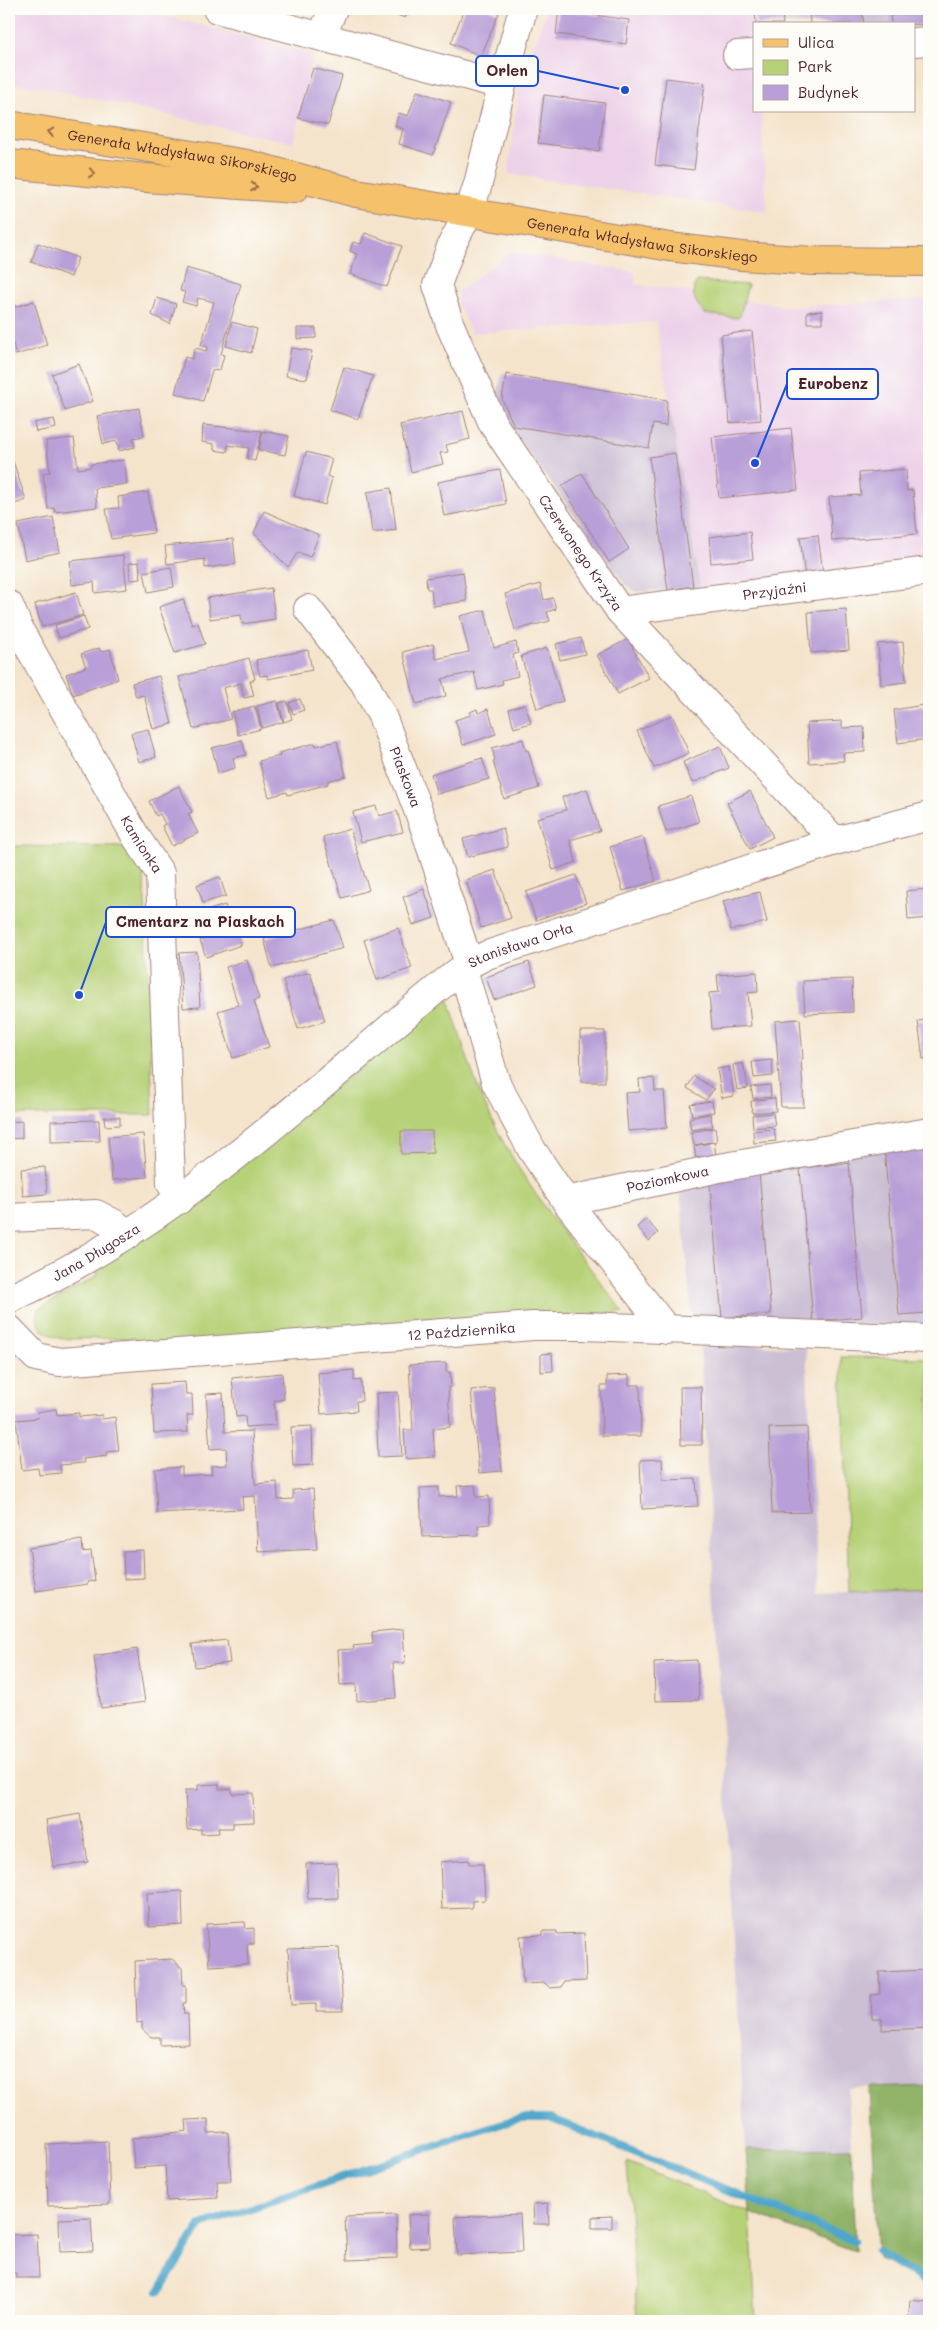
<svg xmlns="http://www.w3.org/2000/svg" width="938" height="2330" font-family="Mali,sans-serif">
<rect width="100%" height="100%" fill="#fdfcf7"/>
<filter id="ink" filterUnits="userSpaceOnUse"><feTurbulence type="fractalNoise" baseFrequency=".02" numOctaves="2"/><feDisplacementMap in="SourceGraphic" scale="10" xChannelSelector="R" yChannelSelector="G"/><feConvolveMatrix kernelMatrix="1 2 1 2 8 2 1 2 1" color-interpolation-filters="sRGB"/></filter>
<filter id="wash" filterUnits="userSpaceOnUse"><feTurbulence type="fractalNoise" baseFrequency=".0096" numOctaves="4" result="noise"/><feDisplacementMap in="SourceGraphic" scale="20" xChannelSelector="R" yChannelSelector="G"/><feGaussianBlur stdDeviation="1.12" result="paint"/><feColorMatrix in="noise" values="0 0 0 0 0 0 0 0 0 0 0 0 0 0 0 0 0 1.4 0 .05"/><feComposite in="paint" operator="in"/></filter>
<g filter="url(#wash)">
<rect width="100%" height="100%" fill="#f4e4cc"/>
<g fill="#edd1e9">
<polygon points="9,9 138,9 313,54 293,143 45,88 9,83"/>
<polygon points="547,9 755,9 754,111 761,111 767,212 508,174 519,88"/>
<polygon points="510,252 635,272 635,284 794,307 929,299 929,559 700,587 656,322 472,333 457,304 458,292"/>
</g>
<g fill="#ccbfd4">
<polygon points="755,9 929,9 929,25 756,24"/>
<polygon points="502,373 669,400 700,587 637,592 625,584 507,423 497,399"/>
<polygon points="929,1144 929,1327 692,1319 679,1178"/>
<polygon points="700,1342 806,1348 818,1593 929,1589 929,2086 848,2088 851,2148 746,2150"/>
</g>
<g fill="#b6d177" stroke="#807851">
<path d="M697 281 748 285 740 316 737 318 705 314C696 303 689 294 697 281Z"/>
<polygon points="9,846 125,847 144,874 153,1115 9,1115"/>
<path d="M448 997C461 1038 473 1081 492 1120 525 1188 578 1251 623 1312L136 1345 135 1338 63 1339C47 1335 33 1328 39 1309L98 1275 95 1268 364 1065Z"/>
<polygon points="841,1357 929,1358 929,1589 849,1592"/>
<polygon points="627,2162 750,2213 756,2321 637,2321"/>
</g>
<g fill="#90b368" stroke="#6d694a">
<polygon points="929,2086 929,2277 878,2259 869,2088"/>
<polygon points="851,2148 855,2251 750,2213 746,2150"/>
</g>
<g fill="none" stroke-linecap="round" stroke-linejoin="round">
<g stroke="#4fa6cb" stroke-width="8">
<polyline points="878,2252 929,2284"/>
<polyline points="159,2291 201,2225 490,2127 522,2118 550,2118 854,2241"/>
</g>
</g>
<g id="blocks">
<g fill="#b89fd7">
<polygon points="380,9 409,9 405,18"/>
<polygon points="464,9 488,9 499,13 481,56 451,43"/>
<polygon points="755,9 782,9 783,24 756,24"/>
<polygon points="809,9 862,9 864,24 810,24"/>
<polygon points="890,9 929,9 929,25 891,24"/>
<polygon points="559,10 629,20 626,44 556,34"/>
<polygon points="313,68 342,76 328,125 298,118"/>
<polygon points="666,78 705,83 694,170 655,165"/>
<polygon points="417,91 451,102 433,155 399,144 403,129 395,126 399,113 408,116"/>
<polygon points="544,95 605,103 599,151 538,143"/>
<polygon points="365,233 402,246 387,287 350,274 357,254 350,251 353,242 361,244"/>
<polygon points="38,243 78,258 71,277 31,262"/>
<polygon points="186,268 241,284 221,354 224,355 220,370 212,371 203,401 175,393 185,357 192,359 195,348 206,351 208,347 201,345 214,302 198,298 196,306 182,302 185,292 180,291"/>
<polygon points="9,289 15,307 34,301 47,345 16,355 9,329"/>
<polygon points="157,298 176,304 170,324 152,315"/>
<polygon points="822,311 822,323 807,323 807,312"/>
<polygon points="232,322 257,329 251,353 226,346"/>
<polygon points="297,328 316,328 316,338 297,339"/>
<polygon points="752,331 761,420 730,423 721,335"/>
<polygon points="291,348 312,351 307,379 286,376"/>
<polygon points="79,364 93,401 65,411 52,374"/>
<polygon points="344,367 373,376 358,419 330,410"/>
<polygon points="506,374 667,400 666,426 653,424 649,448 514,426 502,399"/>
<polygon points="139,408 144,436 133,438 135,447 119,451 117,441 103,444 97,416"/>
<polygon points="463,411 470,439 446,445 448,452 440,453 443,464 411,472 400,425"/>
<polygon points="54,419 56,428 36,432 34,423"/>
<polygon points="203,425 262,431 255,461 247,459 249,448 228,445 227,452 214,450 214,444 202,442"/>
<polygon points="791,428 798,490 719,498 712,437"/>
<polygon points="263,431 289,436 285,455 259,450"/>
<polygon points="74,438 78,469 91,467 91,464 124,460 127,484 95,488 97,507 55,512 54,508 48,509 43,473 50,472 46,441"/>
<polygon points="306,452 332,459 327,476 332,478 325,505 294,496"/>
<polygon points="675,453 693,586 668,590 649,457"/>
<polygon points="13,461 26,500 9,506 9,462"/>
<polygon points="906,469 907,491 913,490 917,534 832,541 829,497 861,495 859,473"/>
<polygon points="500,470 506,504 444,516 438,482"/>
<polygon points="582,473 629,549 609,562 562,486"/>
<polygon points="391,488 396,530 372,533 367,492"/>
<polygon points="148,492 154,533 111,539 106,509 119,508 118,497"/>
<polygon points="264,511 319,535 310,557 298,552 288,567 254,533"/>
<polygon points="53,517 60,552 25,560 18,524"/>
<polygon points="750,532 753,559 711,563 709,537"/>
<polygon points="818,535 823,574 805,577 800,537"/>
<polygon points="233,539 236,564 205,568 205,559 167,564 165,546"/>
<polygon points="123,555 127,589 95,593 94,582 72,585 70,561"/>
<polygon points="139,562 141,579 130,580 129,563"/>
<polygon points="171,567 174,587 148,592 144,572"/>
<polygon points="463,572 467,601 433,606 431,589 427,589 426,578"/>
<polygon points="540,584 544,600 553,598 556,609 547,612 550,621 515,630 505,594"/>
<polygon points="271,588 275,619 242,624 241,615 210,619 207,598"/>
<polygon points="76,592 83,615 42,627 35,604"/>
<polygon points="183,599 192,625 198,623 205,644 175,653 159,607"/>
<polygon points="846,609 849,650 811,653 808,612"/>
<polygon points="485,610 494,648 516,642 518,653 513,655 518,676 502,680 503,684 478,690 474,672 442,679 446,696 416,704 403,652 433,644 436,659 469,652 460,616"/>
<polygon points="84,616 88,629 59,638 55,625"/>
<polygon points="581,638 585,654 560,660 556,644"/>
<polygon points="628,639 649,678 618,694 597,655"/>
<polygon points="903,642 906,682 881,685 878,644"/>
<polygon points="99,648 101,652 110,649 118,679 73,695 66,674 86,667 81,654"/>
<polygon points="547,648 563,701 537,709 521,656"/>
<polygon points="308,650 312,670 268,679 267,675 260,676 256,660"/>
<polygon points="249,658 255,679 250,681 254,696 244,698 241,683 223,688 231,719 193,729 179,677"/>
<polygon points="159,676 172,724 153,729 144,695 136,697 132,683"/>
<polygon points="300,699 304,710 293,714 289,703"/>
<polygon points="277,701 283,722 262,728 257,706"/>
<polygon points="287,701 292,719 284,722 279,703"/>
<polygon points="525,704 531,723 514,728 509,709"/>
<polygon points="923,705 924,707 929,706 929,739 898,743 894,710"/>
<polygon points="255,706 261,729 238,735 232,712"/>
<polygon points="477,709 478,713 488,709 496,734 463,745 455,720 471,715 470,712"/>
<polygon points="672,715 689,753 654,768 637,731"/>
<polygon points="842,721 842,728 864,727 865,752 843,753 844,761 809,763 807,723"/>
<polygon points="148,729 156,757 139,762 131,733"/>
<polygon points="523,739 526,751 528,750 539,788 504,799 493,761 495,760 492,748"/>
<polygon points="242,740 246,755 233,758 235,768 218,773 212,748"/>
<polygon points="337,741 346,776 328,781 328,784 288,795 287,792 269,797 259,761 280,756 279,753 315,743 316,746"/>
<polygon points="720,746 729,768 692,783 683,762"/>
<polygon points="482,758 489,779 437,794 431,774"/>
<polygon points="179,786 192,812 188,814 198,833 172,846 162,826 165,824 160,814 156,816 149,801"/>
<polygon points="587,789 600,831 570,840 576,862 553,870 537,818 566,810 562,797"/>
<polygon points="750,791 773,837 750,849 727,803"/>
<polygon points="691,796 699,822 666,832 658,806"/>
<polygon points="376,806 379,816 397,811 403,832 361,842 353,812"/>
<polygon points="503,828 508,847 468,857 463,839"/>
<polygon points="350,829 369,890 342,898 323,837"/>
<polygon points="643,837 656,881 623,891 610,847"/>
<polygon points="495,870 511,918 481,928 466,880"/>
<polygon points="576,875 586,903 536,920 526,892"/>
<polygon points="220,877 226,896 203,903 197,885"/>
<polygon points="424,889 434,918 413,925 403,897"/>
<polygon points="929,889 929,918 908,920 906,891"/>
<polygon points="760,892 767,922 731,930 723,901"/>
<polygon points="225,905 229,917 232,916 241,945 206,957 200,940 203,940 199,927 213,922 209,910"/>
<polygon points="334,920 343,948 272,968 264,939"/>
<polygon points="398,928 412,968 377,980 364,940"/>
<polygon points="197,952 200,1007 183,1008 179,953"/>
<polygon points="247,960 259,999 254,1001 269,1047 233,1058 218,1011 238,1005 226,967"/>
<polygon points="529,962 537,985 494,1000 486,977"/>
<polygon points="310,972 325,1021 298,1029 283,980"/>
<polygon points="757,972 758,992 748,993 751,1026 712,1029 709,993 719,992 717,975"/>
<polygon points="852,979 853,1012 805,1014 803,981"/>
<polygon points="800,1019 803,1059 801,1059 804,1107 781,1107 775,1021"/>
<polygon points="929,1020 929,1058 923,1059 918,1021"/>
<polygon points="580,1031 605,1031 605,1082 581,1082"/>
<polygon points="772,1060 773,1076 754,1078 752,1062"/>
<polygon points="743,1063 748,1088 737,1090 733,1065"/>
<polygon points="729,1067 734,1096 722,1098 717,1069"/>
<polygon points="694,1076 714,1089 706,1100 687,1088"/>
<polygon points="654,1078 655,1091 664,1091 667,1128 628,1131 625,1093 640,1092 639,1079"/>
<polygon points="770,1085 771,1097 753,1099 751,1087"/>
<polygon points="775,1098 776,1111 752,1113 751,1101"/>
<polygon points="712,1101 714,1112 692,1116 690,1104"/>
<polygon points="773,1113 775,1126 753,1128 752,1115"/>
<polygon points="710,1114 713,1127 691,1130 689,1118"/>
<polygon points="104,1117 120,1117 120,1125 105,1126"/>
<polygon points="99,1120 100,1141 51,1142 51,1121"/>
<polygon points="22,1121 22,1138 9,1139 9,1122"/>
<polygon points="715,1128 717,1141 694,1145 691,1132"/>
<polygon points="774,1129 776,1141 754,1143 753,1131"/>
<polygon points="401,1131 432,1131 433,1153 401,1154"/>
<polygon points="143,1134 147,1177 112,1180 108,1137"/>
<polygon points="714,1142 716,1155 696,1158 694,1146"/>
<polygon points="929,1144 929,1313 899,1315 884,1148"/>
<polygon points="849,1163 862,1317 813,1321 800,1168"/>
<polygon points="45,1167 47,1194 23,1196 21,1169"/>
<polygon points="759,1171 771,1314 722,1318 709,1175"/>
<polygon points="646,1219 658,1233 649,1241 637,1227"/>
<polygon points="552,1353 553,1371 541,1372 541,1354"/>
<polygon points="446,1363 446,1372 450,1372 451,1387 448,1387 450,1427 433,1429 435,1457 406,1459 404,1430 413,1430 409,1365"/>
<polygon points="354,1370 354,1381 361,1380 362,1401 356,1401 357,1411 321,1414 318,1373"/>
<polygon points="282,1373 284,1399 274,1401 276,1425 246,1427 245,1416 236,1417 232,1378"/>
<polygon points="629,1375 629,1385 640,1385 641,1436 602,1436 601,1386 607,1386 607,1376"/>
<polygon points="185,1382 186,1394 192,1394 193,1415 187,1415 188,1432 154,1433 151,1384"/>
<polygon points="680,1387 701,1387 702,1445 681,1445"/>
<polygon points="494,1388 502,1471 479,1473 471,1390"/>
<polygon points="398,1392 402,1456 378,1457 376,1393"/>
<polygon points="223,1393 225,1432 252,1431 255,1484 277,1482 278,1500 293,1499 293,1490 313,1489 317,1549 258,1552 255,1496 242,1497 243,1509 157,1513 155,1469 182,1467 182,1476 212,1474 211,1466 227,1465 226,1448 210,1449 206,1394"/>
<polygon points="56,1409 57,1415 79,1413 79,1417 102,1415 102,1419 115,1417 119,1451 106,1452 107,1456 83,1459 84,1463 60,1465 61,1473 39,1475 38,1468 22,1470 16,1420 38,1418 37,1412"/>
<polygon points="312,1426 313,1465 293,1466 291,1427"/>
<polygon points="807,1427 810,1512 772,1513 769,1428"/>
<polygon points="662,1459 663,1480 696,1479 698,1506 642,1509 640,1460"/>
<polygon points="475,1485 476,1497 489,1496 490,1524 478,1525 479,1535 422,1537 420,1488 439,1487 439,1497 458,1496 457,1486"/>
<polygon points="82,1540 83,1552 91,1551 95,1581 87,1582 88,1584 36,1591 29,1548"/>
<polygon points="143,1550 144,1578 124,1579 123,1551"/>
<polygon points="403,1629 405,1663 393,1663 396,1698 357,1701 356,1684 340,1685 338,1650 354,1649 353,1646 373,1644 372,1632"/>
<polygon points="227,1640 230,1663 195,1667 192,1644"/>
<polygon points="137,1649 145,1702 101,1708 94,1656"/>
<polygon points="697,1660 699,1700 655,1701 654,1662"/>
<polygon points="219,1784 219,1789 232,1789 232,1794 253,1793 254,1822 233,1823 233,1828 218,1828 219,1833 201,1834 201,1829 187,1830 185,1790 198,1790 198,1785"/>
<polygon points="80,1814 88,1862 53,1867 46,1820"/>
<polygon points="469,1860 469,1864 483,1864 485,1900 472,1901 472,1908 442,1909 440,1862"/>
<polygon points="337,1863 338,1898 308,1899 306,1864"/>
<polygon points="182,1891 183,1925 149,1927 147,1893"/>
<polygon points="245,1922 246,1929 254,1928 254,1944 247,1944 248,1964 209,1966 206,1924"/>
<polygon points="543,1931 557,1931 557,1934 584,1933 586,1981 564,1982 561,1987 550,1988 545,1983 523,1984 520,1936 543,1935"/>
<polygon points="339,1947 343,2011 316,2011 316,2004 291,2005 288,1949"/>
<polygon points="172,1959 182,1968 183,1985 186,1985 186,2003 183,2003 184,2014 188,2014 189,2044 160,2045 160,2037 151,2037 142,2029 142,2022 137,2023 135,1961"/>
<polygon points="929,1970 929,2028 882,2030 882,2019 872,2019 871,1995 880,1994 879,1972"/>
<polygon points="208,2119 208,2133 228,2132 231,2181 217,2181 218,2198 167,2201 165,2166 134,2168 132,2138 187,2131 186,2120"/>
<polygon points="108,2141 110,2204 48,2206 46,2144"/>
<polygon points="548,2203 549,2224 534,2224 533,2204"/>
<polygon points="429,2214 430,2247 410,2248 408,2215"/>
<polygon points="520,2214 522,2252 457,2255 455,2217"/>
<polygon points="396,2215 397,2258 347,2260 345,2217"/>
<polygon points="612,2216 612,2228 592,2228 592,2217"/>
<polygon points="91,2218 93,2251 60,2252 59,2219"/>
<polygon points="37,2234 39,2278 16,2278 16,2273 9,2273 9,2235"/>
<polygon points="910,2300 929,2302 929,2321 908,2321"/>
</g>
</g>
</g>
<g filter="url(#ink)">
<use href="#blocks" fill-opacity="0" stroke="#9f827c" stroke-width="1"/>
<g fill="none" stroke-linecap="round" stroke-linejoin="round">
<defs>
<g id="minor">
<polyline points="217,9 502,85"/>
<path id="s1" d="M523 9 502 85 478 184 469 212 452 244 437 285 450 325 493 424 620 611 835 841"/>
<polyline points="322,36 333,9"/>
<polyline points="914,42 929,41"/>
<polyline points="737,55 754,54"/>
<path id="s2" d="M9 605 20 631 136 837 160 873 171 1183 179 1200"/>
<path id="s3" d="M308 609 364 682 382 716 423 823 469 964"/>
<path id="s4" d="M620 611 929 571"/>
<polyline points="463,969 496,1083 532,1150 566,1201 667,1330"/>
<path id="s5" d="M566 1201 719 1168 929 1132"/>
<polyline points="9,1218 96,1214 115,1224 128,1235"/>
<path id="s6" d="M9 1299C136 1242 243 1152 349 1063 389 1030 427 994 469 964L487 955 835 841 929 816"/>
<path id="s7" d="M9 1329 36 1357 60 1362 533 1326H583L929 1339"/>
</g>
<g id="major">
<path id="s8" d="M9 125 247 164 356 193 670 247 742 256 813 261 929 262"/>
<polyline points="9,164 146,178 294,189"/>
</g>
</defs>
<use href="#minor" stroke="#9f827c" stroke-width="30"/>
<use href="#major" stroke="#9f827c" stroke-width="30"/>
<use href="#minor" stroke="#fff" stroke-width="28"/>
<use href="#major" stroke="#f5c16b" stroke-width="28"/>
</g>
<defs><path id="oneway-chevron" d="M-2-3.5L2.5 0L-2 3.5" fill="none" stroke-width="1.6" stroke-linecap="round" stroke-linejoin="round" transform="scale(1.25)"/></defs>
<g stroke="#976848">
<use href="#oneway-chevron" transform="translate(51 132) rotate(-171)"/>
<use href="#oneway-chevron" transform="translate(92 173) rotate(5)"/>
<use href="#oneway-chevron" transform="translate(254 187) rotate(4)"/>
</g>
</g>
<g text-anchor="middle" stroke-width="4" stroke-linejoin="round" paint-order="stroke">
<g font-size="14" fill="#4a1f2b" stroke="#fdfcf7">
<text dy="5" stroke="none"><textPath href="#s8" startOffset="176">Generała Władysława Sikorskiego</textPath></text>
<text dy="5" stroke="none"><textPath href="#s8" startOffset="644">Generała Władysława Sikorskiego</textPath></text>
<text dy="5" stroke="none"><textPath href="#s1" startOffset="596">Czerwonego Krzyża</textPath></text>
<text dy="5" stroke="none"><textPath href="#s4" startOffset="156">Przyjaźni</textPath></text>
<text dy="5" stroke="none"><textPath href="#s3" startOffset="196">Piaskowa</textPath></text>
<text dy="5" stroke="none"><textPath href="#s2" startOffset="274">Kamionka</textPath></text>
<text dy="5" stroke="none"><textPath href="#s6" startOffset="626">Stanisława Orła</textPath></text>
<text dy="5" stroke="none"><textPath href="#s5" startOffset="104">Poziomkowa</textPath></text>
<text dy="5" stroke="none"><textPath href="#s6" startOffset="99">Jana Długosza</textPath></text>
<text dy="5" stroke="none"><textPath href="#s7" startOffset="466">12 Października</textPath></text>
</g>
</g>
<path fill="none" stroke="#1d4ed8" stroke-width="2" d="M625 90L538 71M755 463L787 384M79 995L106 922"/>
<g fill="#1d4ed8" stroke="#fdfcf7" stroke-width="2">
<circle cx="625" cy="90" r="5"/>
<circle cx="755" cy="463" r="5"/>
<circle cx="79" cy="995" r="5"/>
</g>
<g fill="#fdfcf7" stroke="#1d4ed8" stroke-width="2">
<rect x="476" y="56" width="62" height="30" rx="5"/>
<rect x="787" y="369" width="91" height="30" rx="5"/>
<rect x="106" y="907" width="189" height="30" rx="5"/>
</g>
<g font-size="15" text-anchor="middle" font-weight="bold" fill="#4a1f2b">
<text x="507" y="76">Orlen</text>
<text x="833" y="389">Eurobenz</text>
<text x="200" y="927">Cmentarz na Piaskach</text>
</g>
<rect width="938" height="2330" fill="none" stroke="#fdfcf7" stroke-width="30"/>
<rect x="753" y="22" width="162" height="90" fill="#fdfcf7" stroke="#b5a4a5"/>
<rect x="763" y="39" width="25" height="8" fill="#f5c16b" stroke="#b5a4a5"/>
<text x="798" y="48" font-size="15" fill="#4a1f2b">Ulica</text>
<rect x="763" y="60" width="25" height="15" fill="#b6d177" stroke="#b5a4a5"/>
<text x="798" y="72" font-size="15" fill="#4a1f2b">Park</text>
<rect x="763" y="85" width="25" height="15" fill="#b89fd7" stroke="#b5a4a5"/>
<text x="798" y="98" font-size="15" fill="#4a1f2b">Budynek</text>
</svg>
